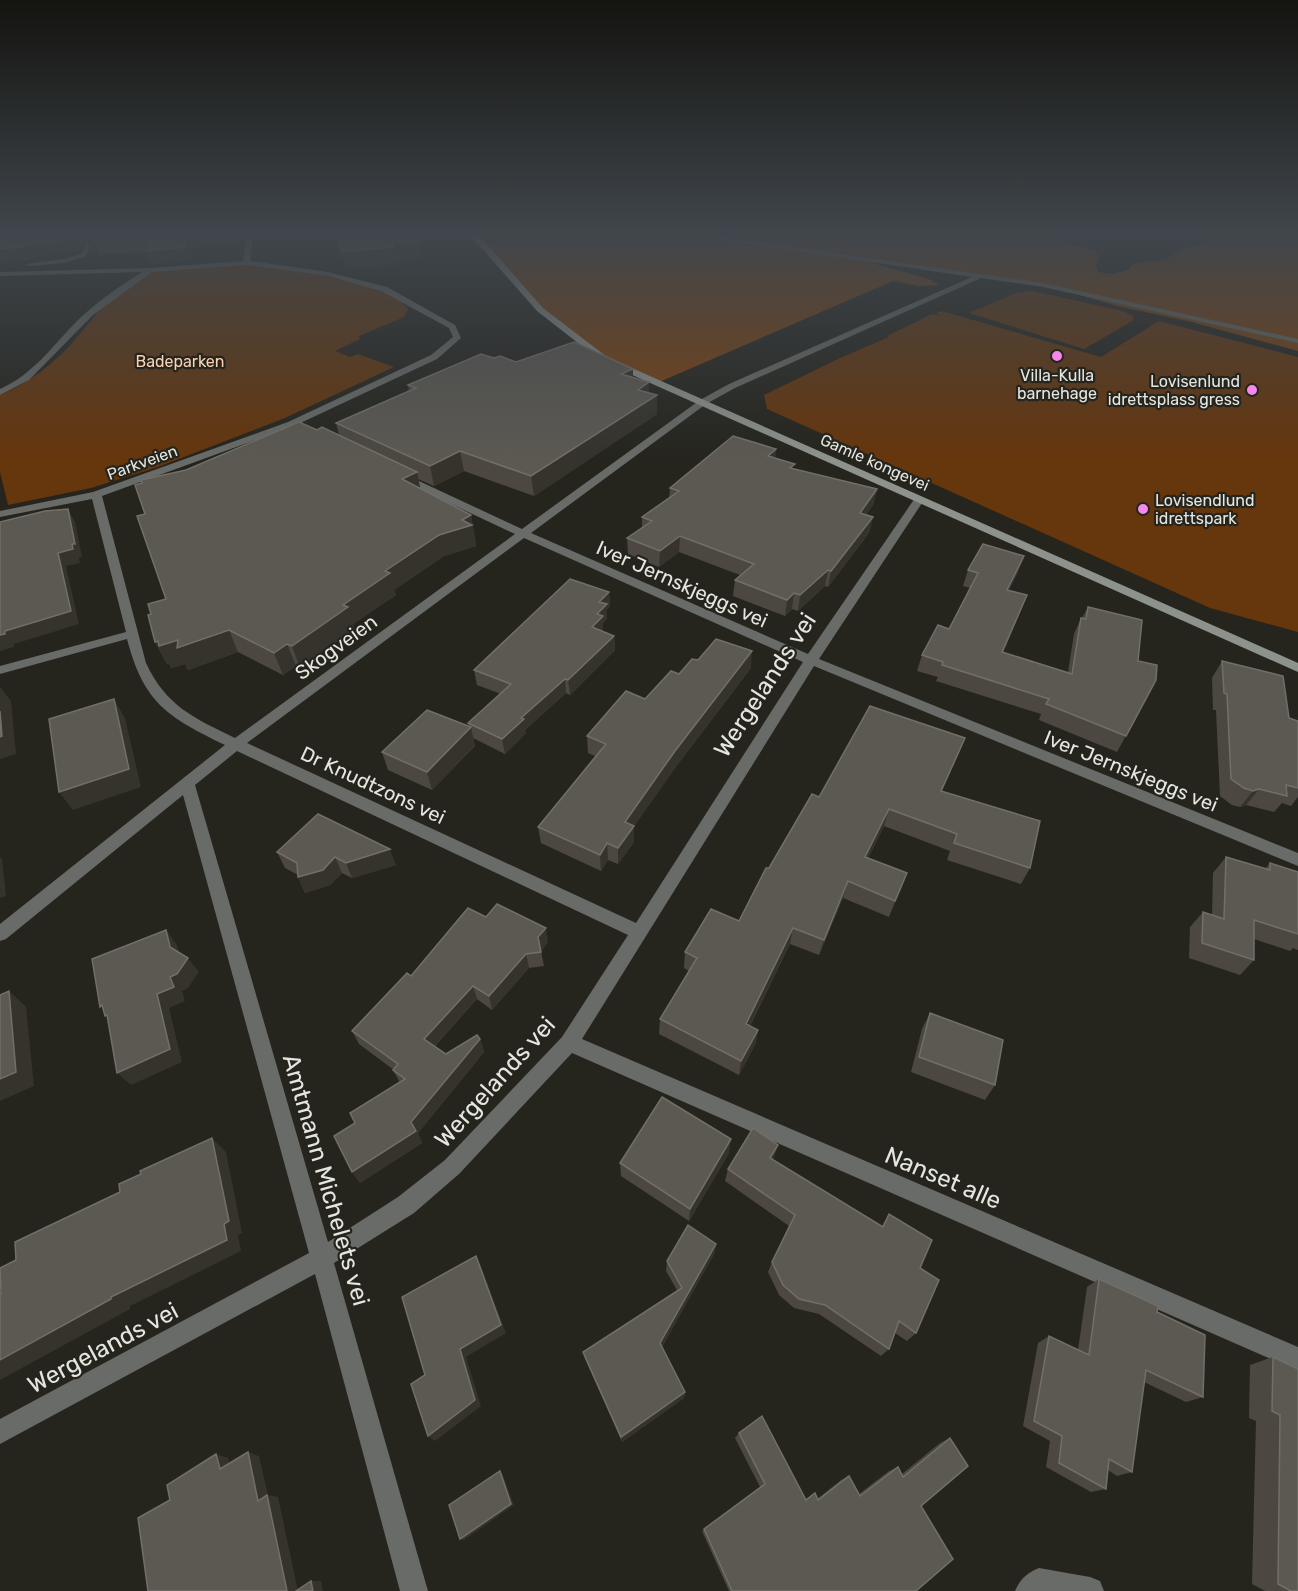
<svg xmlns="http://www.w3.org/2000/svg" width="1298" height="1591" font-family="Rubik,sans-serif">
<rect width="100%" height="100%" fill="#25251e"/>
<g fill="#66360d">
<path d="M262 264 334 276 394 294 408 309 404 317 359 336 360 339 335 351 350 357 358 354 394 367 285 418 158 467 91 488 8 505 0 472V395C30 382 52 365 74 341 94 318 114 287 143 275 171 263 231 265 262 264Z"/>
<polygon points="1032,291 1123,311 1133,316 1134,320 1084,349 969,313 1016,293"/>
<polygon points="942,311 1101,357 1159,321 1298,357 1298,632 1210,608 767,409 764,395 840,358 889,337 887,336 932,314 942,316 936,313"/>
</g>
<path fill="#7c4210" d="M473 235H962C991 240 1025 235 1055 235L1061 241 1095 250 1099 258 1096 266 1098 272 1112 274 1128 270 1133 264 1166 259 1179 251 1206 242 1210 235H1298V351L1192 322 1117 306 1039 283 865 261 929 279 939 285 919 286 893 281 657 383 604 359 559 327Z"/>
<g fill="none" stroke-linecap="round" stroke-linejoin="round">
<g fill="#686b67" fill-rule="evenodd">
<polygon points="90,235 96,235 86,256 64,263 29,266 26,264 63,259 81,254"/>
<path d="M247 235H253L250 261 328 272 387 287 455 325 461 338 437 359 294 426 102 496 146 663C166 706 194 718 235 738L515 534 398 479V475H406L522 529 700 400 729 384 972 277 689 235H709L1043 283 1298 339V343L1043 287 981 278 735 388 706 404 531 533 808 654 915 498H923L924 500 819 659 1298 853V866L814 666 582 1039 1298 1347V1371L572 1053 459 1174 414 1213 334 1263 428 1591H400L315 1274 0 1444V1419L309 1253 183 795 6 939 0 941V924L225 745C168 717 144 704 127 639L0 674V666L126 632 92 499 0 517V511L93 492 288 422 431 355 453 337 449 328 381 291 328 276 246 265 152 272 93 315 29 380 0 395V389C34 374 53 345 79 319 98 301 120 286 142 272L0 276V272L151 268 243 261ZM524 538 803 662 636 923 247 743ZM237 751 628 935 562 1037 445 1160 398 1197 328 1242 195 785Z"/>
<path d="M1039 1568 1090 1577 1100 1581 1104 1591H1015C1020 1579 1027 1573 1039 1568Z"/>
</g>
<polygon fill="#8e928d" fill-rule="evenodd" points="470,235 477,235 484,241 543,308 607,357 1298,663 1298,672 601,361 537,311"/>
</g>
<g fill="#4c4841">
<polygon points="0,235 238,235 237,244 192,247 190,261 152,264 147,252 99,254 98,251 91,251 86,239 79,252 39,255 28,260 0,263"/>
<polygon points="494,358 516,362 633,378 649,393 657,395 657,414 534,496 464,471 434,486 418,479 420,488 471,515 476,546 444,556 394,590 396,595 353,624 354,629 300,668 296,666 283,675 238,652 188,670 185,664 171,668 169,663 167,664 155,642 151,614 166,599 145,514 186,470 317,430 339,435 336,423 409,391 408,385"/>
<polygon points="776,449 775,458 794,469 877,489 873,505 866,515 873,517 869,533 828,587 825,586 798,611 792,609 785,616 733,596 735,580 740,575 679,552 659,567 628,554 627,538 642,527 642,517 669,498 670,488"/>
<polygon points="968,570 1018,572 1009,590 1027,595 1003,653 1068,672 1074,634 1081,618 1082,618 1088,607 1156,680 1117,752 1039,720 1041,714 936,681 938,677 917,671 922,655 949,629 970,588 963,586"/>
<polygon points="609,592 610,606 607,609 607,618 603,623 603,630 602,631 614,636 615,650 570,695 566,693 525,730 526,733 505,754 473,738 475,746 432,790 388,770 382,752 469,727 468,723 501,694 477,685 474,670"/>
<polygon points="698,660 751,668 675,768 634,826 634,842 618,864 608,860 601,871 541,843 538,827 595,756 588,753 587,736 645,699"/>
<polygon points="1222,661 1298,788 1298,797 1291,806 1282,803 1274,812 1246,805 1240,807 1232,805 1220,796 1216,710 1213,710 1212,678"/>
<polygon points="965,738 958,755 942,791 1030,868 1021,884 947,860 950,851 884,826 868,858 907,873 889,917 843,898 819,955 790,944 750,1026 758,1030 755,1045 739,1075 659,1034 660,1019 689,971 684,968 685,952 739,921 769,868 819,797"/>
<polygon points="318,814 396,865 352,878 342,873 330,885 305,893 298,877 298,875 285,868 277,852"/>
<polygon points="1226,857 1265,869 1270,863 1298,872 1298,950 1293,948 1290,951 1254,939 1254,960 1240,975 1189,958 1190,927 1203,912 1212,915 1213,873"/>
<polygon points="486,917 548,942 541,951 544,966 529,968 492,1010 477,999 435,1046 446,1054 480,1039 484,1052 418,1133 422,1143 360,1183 352,1172 355,1123 400,1083 393,1070 394,1070 359,1044 352,1031 411,976"/>
<polygon points="930,1013 995,1085 985,1100 911,1072 922,1029"/>
<polygon points="729,1153 689,1221 621,1176 620,1163"/>
<polygon points="774,1158 773,1160 882,1226 889,1214 920,1268 916,1333 907,1341 895,1333 889,1349 881,1356 819,1314 794,1308 779,1295 768,1272 772,1262 789,1226 725,1181 728,1169"/>
<polygon points="716,1244 714,1254 662,1347 685,1392 684,1398 622,1442 585,1359 583,1352 677,1290 666,1271 667,1261"/>
<polygon points="1099,1279 1157,1312 1203,1397 1186,1402 1144,1382 1132,1472 1117,1476 1108,1470 1106,1489 1091,1492 1046,1467 1050,1441 1023,1426 1038,1343 1049,1336 1078,1350 1087,1287"/>
<polygon points="1273,1357 1298,1369 1298,1591 1265,1591 1252,1584 1256,1421 1249,1418 1250,1365"/>
<polygon points="739,1433 806,1499 815,1493 817,1499 841,1480 849,1476 859,1494 889,1471 898,1467 902,1474 940,1443 950,1438 921,1506 916,1591 729,1591 702,1531 760,1487 735,1438"/>
</g>
<g fill="#35332c">
<polygon points="75,235 87,235 95,237 94,241 98,251 91,251 86,239 79,252 39,255 28,260 0,263 0,249 33,242"/>
<polygon points="187,235 238,235 237,244 192,247 190,261 152,264 147,251"/>
<polygon points="420,240 423,258 397,261 398,265 346,270 341,252 391,243"/>
<polygon points="633,369 633,388 621,374"/>
<polygon points="649,382 649,400 657,395 657,414 534,496 531,476 638,390"/>
<polygon points="776,449 775,464 768,456"/>
<polygon points="460,451 464,471 434,486 430,466"/>
<polygon points="417,472 421,493 402,479"/>
<polygon points="877,489 873,505 857,529 860,513"/>
<polygon points="68,509 75,522 82,557 79,558 80,563 66,566 79,624 14,644 14,647 0,651 0,635 5,631 58,553"/>
<polygon points="471,515 476,546 444,556 394,590 396,595 353,624 354,629 300,668 292,646 385,571"/>
<polygon points="873,517 869,533 828,587 831,571"/>
<polygon points="680,536 679,552 659,567 660,551"/>
<polygon points="1024,556 1018,572 1001,606 1007,590"/>
<polygon points="828,570 825,586 798,611 800,595"/>
<polygon points="609,592 610,606 607,609 607,618 603,623 603,630 593,642 592,627 597,614 599,602"/>
<polygon points="794,593 792,609 785,616 787,600"/>
<polygon points="229,630 238,652 188,670 185,664 171,668 169,663 167,664 155,642 178,640"/>
<polygon points="614,636 615,650 570,695 568,680"/>
<polygon points="287,644 296,666 283,675 274,653"/>
<polygon points="752,651 751,668 675,768 634,826 634,842 618,864 618,848 625,822 675,751"/>
<polygon points="565,679 566,693 525,730 526,733 505,754 502,739 521,718"/>
<polygon points="0,687 11,701 16,754 0,759"/>
<polygon points="114,699 125,718 141,787 73,810 59,792"/>
<polygon points="471,727 475,746 432,790 427,772"/>
<polygon points="965,738 958,755 935,808 941,791"/>
<polygon points="1259,789 1246,805 1240,807 1253,791"/>
<polygon points="889,809 884,826 860,873 865,857"/>
<polygon points="607,843 608,860 601,871 600,855"/>
<polygon points="390,849 396,865 352,878 346,863"/>
<polygon points="0,857 2,859 6,896 0,898"/>
<polygon points="335,857 342,873 330,885 305,893 298,877"/>
<polygon points="907,873 901,890 889,917 895,901"/>
<polygon points="848,881 843,898 819,955 824,940"/>
<polygon points="546,928 548,942 541,952 538,937"/>
<polygon points="793,928 790,944 743,1039 746,1024"/>
<polygon points="166,930 177,945 181,962 170,947"/>
<polygon points="526,954 529,968 492,1010 489,996"/>
<polygon points="188,958 199,972 188,988 182,991 185,1001 169,1008 182,1062 131,1085 117,1073 157,994 170,977"/>
<polygon points="473,986 477,999 429,1052 424,1039"/>
<polygon points="9,991 26,1007 34,1086 0,1101 0,1079"/>
<polygon points="758,1030 755,1045 739,1075 741,1061"/>
<polygon points="480,1039 484,1052 418,1133 422,1143 360,1183 352,1172 411,1122"/>
<polygon points="212,1138 226,1152 242,1233 238,1235 241,1251 130,1306 130,1309 0,1380 0,1360 111,1297 224,1224"/>
<polygon points="731,1139 729,1153 689,1221 690,1209"/>
<polygon points="778,1145 774,1158 767,1171 770,1158"/>
<polygon points="716,1244 714,1254 660,1351 660,1343"/>
<polygon points="476,1256 481,1266 506,1333 466,1357 481,1406 435,1441 428,1436 460,1349"/>
<polygon points="685,1392 684,1398 622,1442 621,1437"/>
<polygon points="248,1452 259,1456 268,1495 278,1497 298,1591 287,1591 258,1501"/>
<polygon points="216,1454 228,1458 232,1472 220,1469"/>
<polygon points="500,1471 502,1473 514,1505 464,1540 460,1539"/>
<polygon points="311,1581 321,1581 323,1591 313,1591"/>
</g>
<g fill="#5c5952" stroke="#726f69" stroke-width="1.5">
<polygon points="0,235 75,235 74,239 33,242 21,247 0,249"/>
<polygon points="87,235 187,235 185,247 147,251 150,238 94,241 95,237 85,238"/>
<polygon points="339,235 419,235 420,240 391,243 394,247 341,252"/>
<polygon points="574,342 633,369 621,374 649,382 638,390 657,395 531,476 460,451 430,466 336,423 416,388 408,385 481,354 494,358 500,356 516,362"/>
<polygon points="299,422 317,430 322,427 417,472 402,479 471,515 462,520 472,525 439,535 385,571 390,573 343,605 348,607 292,646 287,644 274,653 229,630 177,648 178,640 159,646 158,641 155,642 148,615 151,614 148,604 166,599 137,516 145,514 135,485 142,483 141,480 186,470"/>
<polygon points="733,436 776,449 768,456 795,464 790,468 877,489 860,513 873,517 831,571 828,570 800,595 794,593 787,600 735,580 754,564 680,536 660,551 627,538 652,521 642,517 679,491 670,488"/>
<polygon points="68,509 75,544 72,544 73,549 58,553 71,611 5,631 5,634 0,635 0,522 45,511"/>
<polygon points="983,544 1024,556 1007,590 1027,595 1002,652 1072,674 1081,618 1086,619 1088,607 1142,620 1138,661 1157,665 1156,680 1126,736 1046,704 1049,699 942,665 943,662 922,655 938,625 949,629 978,573 968,570"/>
<polygon points="570,579 609,592 599,602 607,604 597,614 603,616 592,627 614,636 568,680 565,679 521,718 524,719 502,739 468,723 511,684 474,670"/>
<polygon points="716,639 752,651 675,751 625,822 634,826 618,848 607,843 600,855 538,827 606,744 587,736 626,691 645,699 671,671 679,674 692,659 698,660"/>
<polygon points="1222,661 1283,676 1289,718 1298,721 1298,788 1286,785 1287,796 1259,789 1253,791 1244,788 1231,779 1227,694 1224,693"/>
<polygon points="114,699 129,769 59,792 49,719"/>
<polygon points="870,706 965,738 941,791 1040,821 1030,868 954,843 957,834 889,809 865,857 907,873 895,901 848,881 824,940 793,928 746,1024 758,1030 741,1061 660,1019 697,958 685,952 711,909 739,921 766,868 769,868 812,794 819,797"/>
<polygon points="427,710 471,727 427,772 382,752"/>
<polygon points="0,711 2,736 0,737"/>
<polygon points="318,814 390,849 346,863 335,857 323,870 298,877 297,863 277,852"/>
<polygon points="1226,857 1270,870 1270,863 1298,872 1298,934 1254,920 1254,960 1202,943 1203,912 1224,919"/>
<polygon points="497,904 546,928 538,937 541,952 526,954 489,996 473,986 424,1039 446,1054 477,1035 480,1039 411,1122 416,1131 352,1172 334,1136 355,1123 350,1113 405,1079 393,1070 398,1064 352,1031 407,973 411,976 468,908 486,917"/>
<polygon points="166,930 170,947 188,958 177,974 170,977 174,987 157,994 170,1049 117,1073 107,1015 105,1016 102,1005 100,1007 92,959"/>
<polygon points="9,991 16,1072 0,1079 0,995"/>
<polygon points="930,1013 1003,1040 995,1085 919,1057"/>
<polygon points="662,1097 731,1139 690,1209 620,1163"/>
<polygon points="753,1128 778,1145 770,1158 883,1227 889,1214 932,1240 920,1268 939,1280 916,1333 899,1321 889,1349 825,1305 799,1299 783,1285 772,1262 795,1215 728,1169"/>
<polygon points="212,1138 229,1221 224,1224 227,1240 111,1297 111,1299 0,1360 0,1293 1,1293 0,1268 16,1260 15,1242 120,1192 119,1184 141,1174 140,1171"/>
<polygon points="688,1225 716,1244 660,1343 685,1392 621,1437 583,1352 682,1288 667,1261"/>
<polygon points="476,1256 501,1325 460,1349 475,1400 428,1436 411,1384 425,1375 402,1297"/>
<polygon points="1099,1279 1158,1306 1157,1312 1205,1335 1203,1397 1146,1370 1132,1472 1109,1459 1106,1489 1059,1463 1062,1436 1034,1421 1049,1336 1089,1355"/>
<polygon points="1273,1357 1298,1369 1298,1591 1291,1591 1278,1584 1280,1415 1272,1411"/>
<polygon points="762,1416 806,1500 815,1493 818,1500 849,1476 860,1496 898,1467 903,1477 950,1438 968,1466 921,1506 953,1559 916,1591 732,1591 704,1529 765,1484 739,1433"/>
<polygon points="248,1452 258,1501 267,1495 287,1591 148,1591 138,1518 170,1500 167,1485 216,1454 220,1469"/>
<polygon points="500,1471 511,1504 460,1539 449,1505"/>
<polygon points="311,1581 313,1591 296,1591"/>
</g>
<linearGradient id="sky" x2="0" y2="1"><stop stop-color="#141410"/><stop offset="0.51" stop-color="#40464c"/><stop offset="1" stop-color="#40464c" stop-opacity="0"/></linearGradient>
<rect width="1298" height="458" fill="url(#sky)"/>
<g fill="#f788eb" stroke="#25251e" stroke-width="2">
<circle cx="1057" cy="356" r="6"/>
<circle cx="1252" cy="390" r="6"/>
<circle cx="1143" cy="509" r="6"/>
</g>
<g text-anchor="middle" stroke-width="4.5" stroke-linejoin="round" paint-order="stroke">
<g font-size="16" fill="#fbd1b4" stroke="#25251e">
<text x="180" y="367">Badeparken</text>
</g>
<g font-size="16" fill="#e6e6e1" stroke="#25251e">
<text x="1057" y="381">Villa-Kulla<tspan x="1057" dy="18">barnehage</tspan></text>
<text x="1240" y="387" text-anchor="end">Lovisenlund<tspan x="1240" dy="18">idrettsplass gress</tspan></text>
<text x="1155" y="506" text-anchor="start">Lovisendlund<tspan x="1155" dy="18">idrettspark</tspan></text>
</g>
<g font-size="16" fill="#e6e6e1" stroke="#25251e">
<text transform="translate(142 462) rotate(-20)" y="6">Parkveien</text>
<text transform="translate(875 462) rotate(24)" y="6">Gamle kongevei</text>
</g>
<g font-size="20" fill="#e6e6e1" stroke="#25251e">
<text transform="translate(682 584) rotate(24)" y="7">Iver Jernskjeggs vei</text>
<text transform="translate(336 647) rotate(-36)" y="7">Skogveien</text>
<text transform="translate(1131 771) rotate(22)" y="7">Iver Jernskjeggs vei</text>
<text transform="translate(373 785) rotate(25)" y="7">Dr Knudtzons vei</text>
</g>
<g font-size="24" fill="#e6e6e1" stroke="#25251e">
<text transform="translate(765 685) rotate(-57)" y="8">Wergelands vei</text>
<text transform="translate(495 1082) rotate(-48)" y="8">Wergelands vei</text>
<text transform="translate(943 1178) rotate(23)" y="8">Nanset alle</text>
<text transform="translate(326 1180) rotate(74)" y="8">Amtmann Michelets vei</text>
<text transform="translate(103 1348) rotate(-28)" y="8">Wergelands vei</text>
</g>
</g>
</svg>
